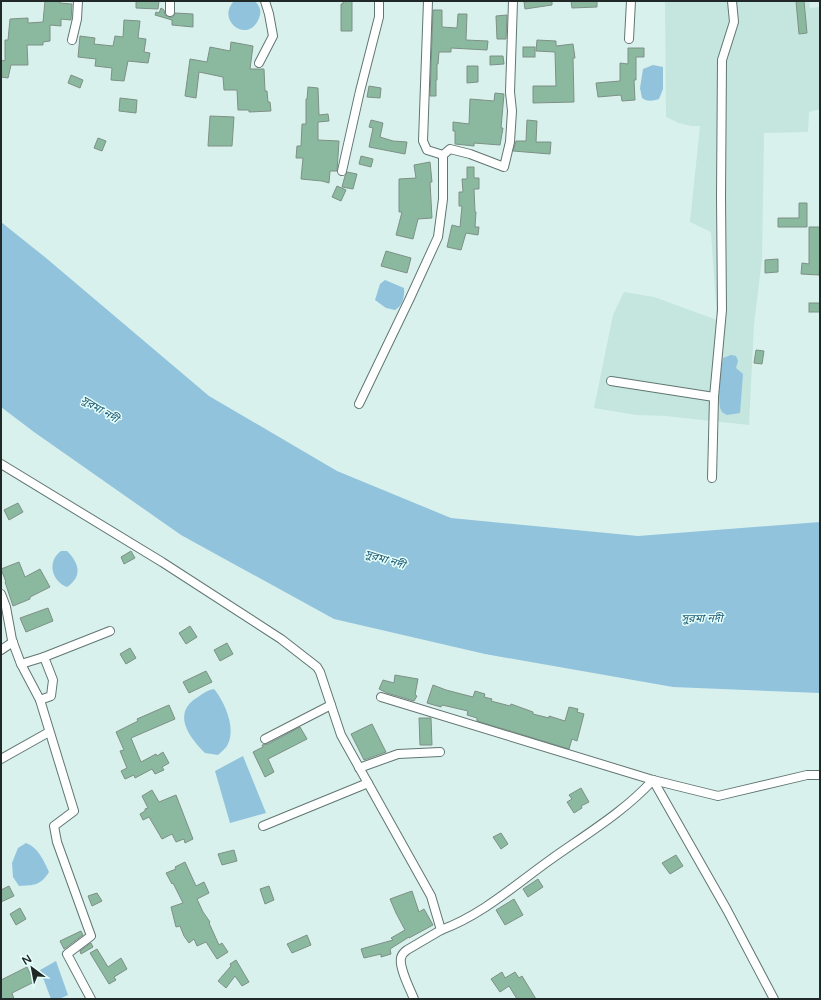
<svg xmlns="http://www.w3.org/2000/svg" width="821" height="1000" font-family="'Varela Round','Noto Sans Bengali',sans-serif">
<rect width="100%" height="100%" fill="#d9f1ed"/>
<polygon fill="#c5e5df" points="665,1 809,1 810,8 820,7 820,109 809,112 808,132 764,133 762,259 754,324 749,425 666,416 636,415 594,408 613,315 624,292 654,297 717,320 711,232 690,222 700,126 691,126 679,123 666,117"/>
<g fill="#91c3dc">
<path d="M234 1H255C260 6 262 12 259 18 249 45 215 21 234 1Z"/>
<path d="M653 65 663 67V89L659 99C652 101 648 102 642 98L640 88 643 69Z"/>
<polygon points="1,222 46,258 209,396 337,471 451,518 638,536 820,522 820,693 673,687 485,654 334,619 181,535 34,432 1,407"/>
<path d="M385 280 404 288C405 297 402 306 395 310L386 308 375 300 380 284Z"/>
<path d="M731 355 736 356 738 361 736 368 743 374 740 413 727 415C725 414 723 413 722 412 716 405 721 368 723 358Z"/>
<path d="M61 551H67C79 563 83 576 67 587 51 581 47 561 61 551Z"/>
<path d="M214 689C225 702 237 730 227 746 225 749 221 752 218 755L205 753C189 737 171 713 198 697 203 693 208 690 214 689Z"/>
<polygon points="243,756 266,813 230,823 215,771"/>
<path d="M26 843C38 847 44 861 49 872 40 886 34 885 19 886L13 877 12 863 18 848Z"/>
<polygon points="56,961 68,995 59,999 51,999 40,970"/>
</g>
<g fill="#8ab99f" stroke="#7e9086">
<polygon points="45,1 60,1 60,3 72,4 71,20 61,19 61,26 50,25 50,41 43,42 43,45 27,45 28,65 11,65 8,78 1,77 1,60 5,61 5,40 8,40 10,19 28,18 28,23 43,22"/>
<polygon points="136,1 159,1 158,9 136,8"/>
<polygon points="343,1 352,1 352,31 341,31 341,4 343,4"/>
<polygon points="532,1 552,1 552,5 525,9 524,2"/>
<polygon points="571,1 597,1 597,7 572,8"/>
<polygon points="796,1 804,1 807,33 799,34"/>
<polygon points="161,8 164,10 165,15 170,17 173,17 175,13 193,14 193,27 172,25 172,20 155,15 156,12 159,13"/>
<polygon points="433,10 442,10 442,27 457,28 458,14 467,14 466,40 488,41 487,50 451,48 451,52 439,52 438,64 437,64 437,80 436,80 436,96 430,96"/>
<polygon points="507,15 506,39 497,39 496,16"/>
<polygon points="124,20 140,21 138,38 146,39 144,52 150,53 148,63 128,61 124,81 111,80 112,68 95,66 96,59 78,57 80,36 95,38 94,44 113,46 115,36 123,37"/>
<polygon points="537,40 556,41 556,46 573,44 575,58 573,58 574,102 533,103 533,86 556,86 555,52 536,51"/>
<polygon points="231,42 253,46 250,69 264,69 265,91 267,91 268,102 270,102 271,111 249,112 249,110 238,110 237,90 224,90 223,77 199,72 196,98 185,96 190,59 207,62 210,47 230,51"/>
<rect x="523" y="47" width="12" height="10"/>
<polygon points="628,48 644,48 644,57 636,57 636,80 634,80 635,100 622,101 621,95 598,97 596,83 620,81 620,63 628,64"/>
<polygon points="490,56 503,56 504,64 490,65"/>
<polygon points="467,66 478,66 478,82 467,83"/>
<polygon points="71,75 83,80 80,88 68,83"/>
<polygon points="369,86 381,88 380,98 367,97"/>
<polygon points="308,87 318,88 319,115 328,114 329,121 318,122 318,140 339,141 337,171 330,171 329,183 322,181 301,179 303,158 296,158 297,146 301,146 302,124 306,124 306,99 307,99"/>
<polygon points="495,93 504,94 501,128 503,128 500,145 474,143 474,146 455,144 455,131 453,131 453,122 469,124 470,99 494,101"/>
<polygon points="120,98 137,100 136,113 119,111"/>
<polygon points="210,116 234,117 232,146 208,146"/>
<polygon points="371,120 383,123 380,137 393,141 407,142 405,154 369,147 373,128 369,127"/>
<polygon points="527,120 537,121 536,142 551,142 550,154 513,151 516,141 526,141"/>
<polygon points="98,138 106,141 102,151 94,148"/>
<polygon points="361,156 373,159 371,167 359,164"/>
<polygon points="430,162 432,182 430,182 432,218 418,219 413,239 396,235 402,212 399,212 399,179 416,178 414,165"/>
<polygon points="467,167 474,167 474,178 479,178 479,189 474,189 475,212 476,212 475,227 479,227 478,235 466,233 461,250 447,247 452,225 460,227 462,206 459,206 459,192 463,192 462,179 467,179"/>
<polygon points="347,172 357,174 353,189 342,187 345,176"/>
<polygon points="337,186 346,190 341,201 332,197"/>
<polygon points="799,203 807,203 807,227 778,227 778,218 799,218"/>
<polygon points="809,227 820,227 820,263 819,275 801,274 802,263 809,264"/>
<polygon points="386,251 411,258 407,273 381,266"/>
<polygon points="778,259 778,272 765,273 765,260"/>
<rect x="809" y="303" width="11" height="9"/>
<polygon points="756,350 764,351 762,364 754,363"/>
<polygon points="18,503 23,512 9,520 4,510"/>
<polygon points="131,551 135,558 124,564 121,557"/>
<polygon points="19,562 25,577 40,569 50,587 30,597 30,599 13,606 5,582 6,582 1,569"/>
<polygon points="48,608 53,621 26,632 20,618"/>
<polygon points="190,626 197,637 186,644 179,633"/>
<polygon points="227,643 233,654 220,661 214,650"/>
<polygon points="130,648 136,658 126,664 120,654"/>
<polygon points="206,671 212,682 189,693 183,682"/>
<polygon points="395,675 418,679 415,695 417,696 414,701 387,693 379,689 383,680 394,683"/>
<polygon points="433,685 446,690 473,697 475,691 485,694 484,697 492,699 491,701 510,706 511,704 533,712 533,714 549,718 549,716 565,721 569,707 578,709 577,712 584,714 577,741 572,739 569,749 477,721 477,718 467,715 468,711 442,705 441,707 427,703"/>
<polygon points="169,705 175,719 131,738 141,762 156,754 157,756 163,752 169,763 162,767 164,770 155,774 152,769 135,778 134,775 125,779 121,771 127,768 120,751 124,750 116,732 138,721 137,719"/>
<polygon points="419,718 431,718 432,745 420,745"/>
<polygon points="372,724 386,752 364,760 351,734"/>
<polygon points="300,727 307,739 268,759 274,772 265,777 253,752 263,747 262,745 268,744"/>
<polygon points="581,788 589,802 581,806 582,808 574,813 567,802 572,799 569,795"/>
<polygon points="152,790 159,802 176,795 193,839 185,843 184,839 176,842 172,834 162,839 149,817 143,820 140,814 145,811 145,809 148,808 142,796"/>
<polygon points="501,833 508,844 501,849 493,837"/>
<polygon points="234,850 237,861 222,865 218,854"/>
<polygon points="676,855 683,866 670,874 662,863"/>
<polygon points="185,862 196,886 204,882 209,893 197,899 203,912 210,922 209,923 219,945 222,943 228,952 217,959 206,942 197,946 194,939 189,943 184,936 180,926 176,927 171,907 183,903 173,883 172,884 166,873 176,869 175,867"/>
<polygon points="538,879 543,887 528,897 523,889"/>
<polygon points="9,886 14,896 1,902 1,890"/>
<polygon points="269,886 274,900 265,904 260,889"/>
<polygon points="412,891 419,912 424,909 433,925 409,938 409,937 390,949 391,954 381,957 381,954 364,958 361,949 393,940 391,938 405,930 396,913 390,899"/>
<polygon points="97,893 102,901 92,906 88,896"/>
<polygon points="514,899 523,915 505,925 496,910"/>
<polygon points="20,908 26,919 16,925 10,914"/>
<polygon points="81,931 83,935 64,949 60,941"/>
<polygon points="307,935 311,945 292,953 287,944"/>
<polygon points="91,943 93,947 81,954 80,951"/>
<polygon points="97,949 108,967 121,958 127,969 114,977 116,980 109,984 90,953"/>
<polygon points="236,960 249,982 242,986 235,976 226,988 218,981 231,966 230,964"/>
<polygon points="27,967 34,982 12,993 14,999 1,999 1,980"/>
<polygon points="502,972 505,978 515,972 519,978 522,976 536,999 517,999 509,986 500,992 491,979"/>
</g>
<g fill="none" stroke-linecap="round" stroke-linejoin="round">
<defs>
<g id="minor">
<polyline points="428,1 423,141 427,150 443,155"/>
<polyline points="170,12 170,1"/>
<polyline points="629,39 631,1"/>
<polyline points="72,40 77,19 78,1"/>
<polyline points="259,63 273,36 269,14 265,1"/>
<polyline points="342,171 360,91 379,17 379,1"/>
<polyline points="611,381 714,397"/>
<polyline points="359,404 410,298 438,237 443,199 443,155 450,149 470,154 504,167 510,142 512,111 510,92 513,1"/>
<path d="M1 464 162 562 281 639 317 667 320 672 341 735 431 896 441 930 407 950C404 952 402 954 401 958 399 968 410 989 414 999"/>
<polyline points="712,478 714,397 722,310 721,196 722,60 734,22 732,1"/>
<polyline points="1,594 6,607 12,640 21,664 44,657 53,680 51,696 40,700 74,811 54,826 57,842 91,936 67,954 91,999"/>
<polyline points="1,650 13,642"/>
<polyline points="44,657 110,631"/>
<polyline points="21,664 40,700"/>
<polyline points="381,697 653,780 718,796 807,775 820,775"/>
<polyline points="265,739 331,705"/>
<polyline points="1,759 49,732"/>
<polyline points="359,768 398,754 440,752"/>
<polyline points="653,780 727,910 774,999"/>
<polyline points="263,826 368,783"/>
<path d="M441 930C482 915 515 885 550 860 585 835 624 812 653 780"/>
</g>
</defs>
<use href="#minor" stroke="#617672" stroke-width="10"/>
<use href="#minor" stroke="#fff" stroke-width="8"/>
</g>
<g text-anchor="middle" stroke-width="3" stroke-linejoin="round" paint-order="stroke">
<g font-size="11" font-style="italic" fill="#1b5973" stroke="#e6fefa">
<text transform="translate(100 409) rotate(31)" y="4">সুরমা নদী</text>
<text transform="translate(385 559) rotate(17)" y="4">সুরমা নদী</text>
<text x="702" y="622">সুরমা নদী</text>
</g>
</g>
<rect width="821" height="1000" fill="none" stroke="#202927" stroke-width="4"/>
<g transform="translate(32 968) rotate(328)" stroke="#e6fefa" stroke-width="3" paint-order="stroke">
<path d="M0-3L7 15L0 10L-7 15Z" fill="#202927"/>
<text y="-6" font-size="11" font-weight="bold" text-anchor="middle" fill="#202927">N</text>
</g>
</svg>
